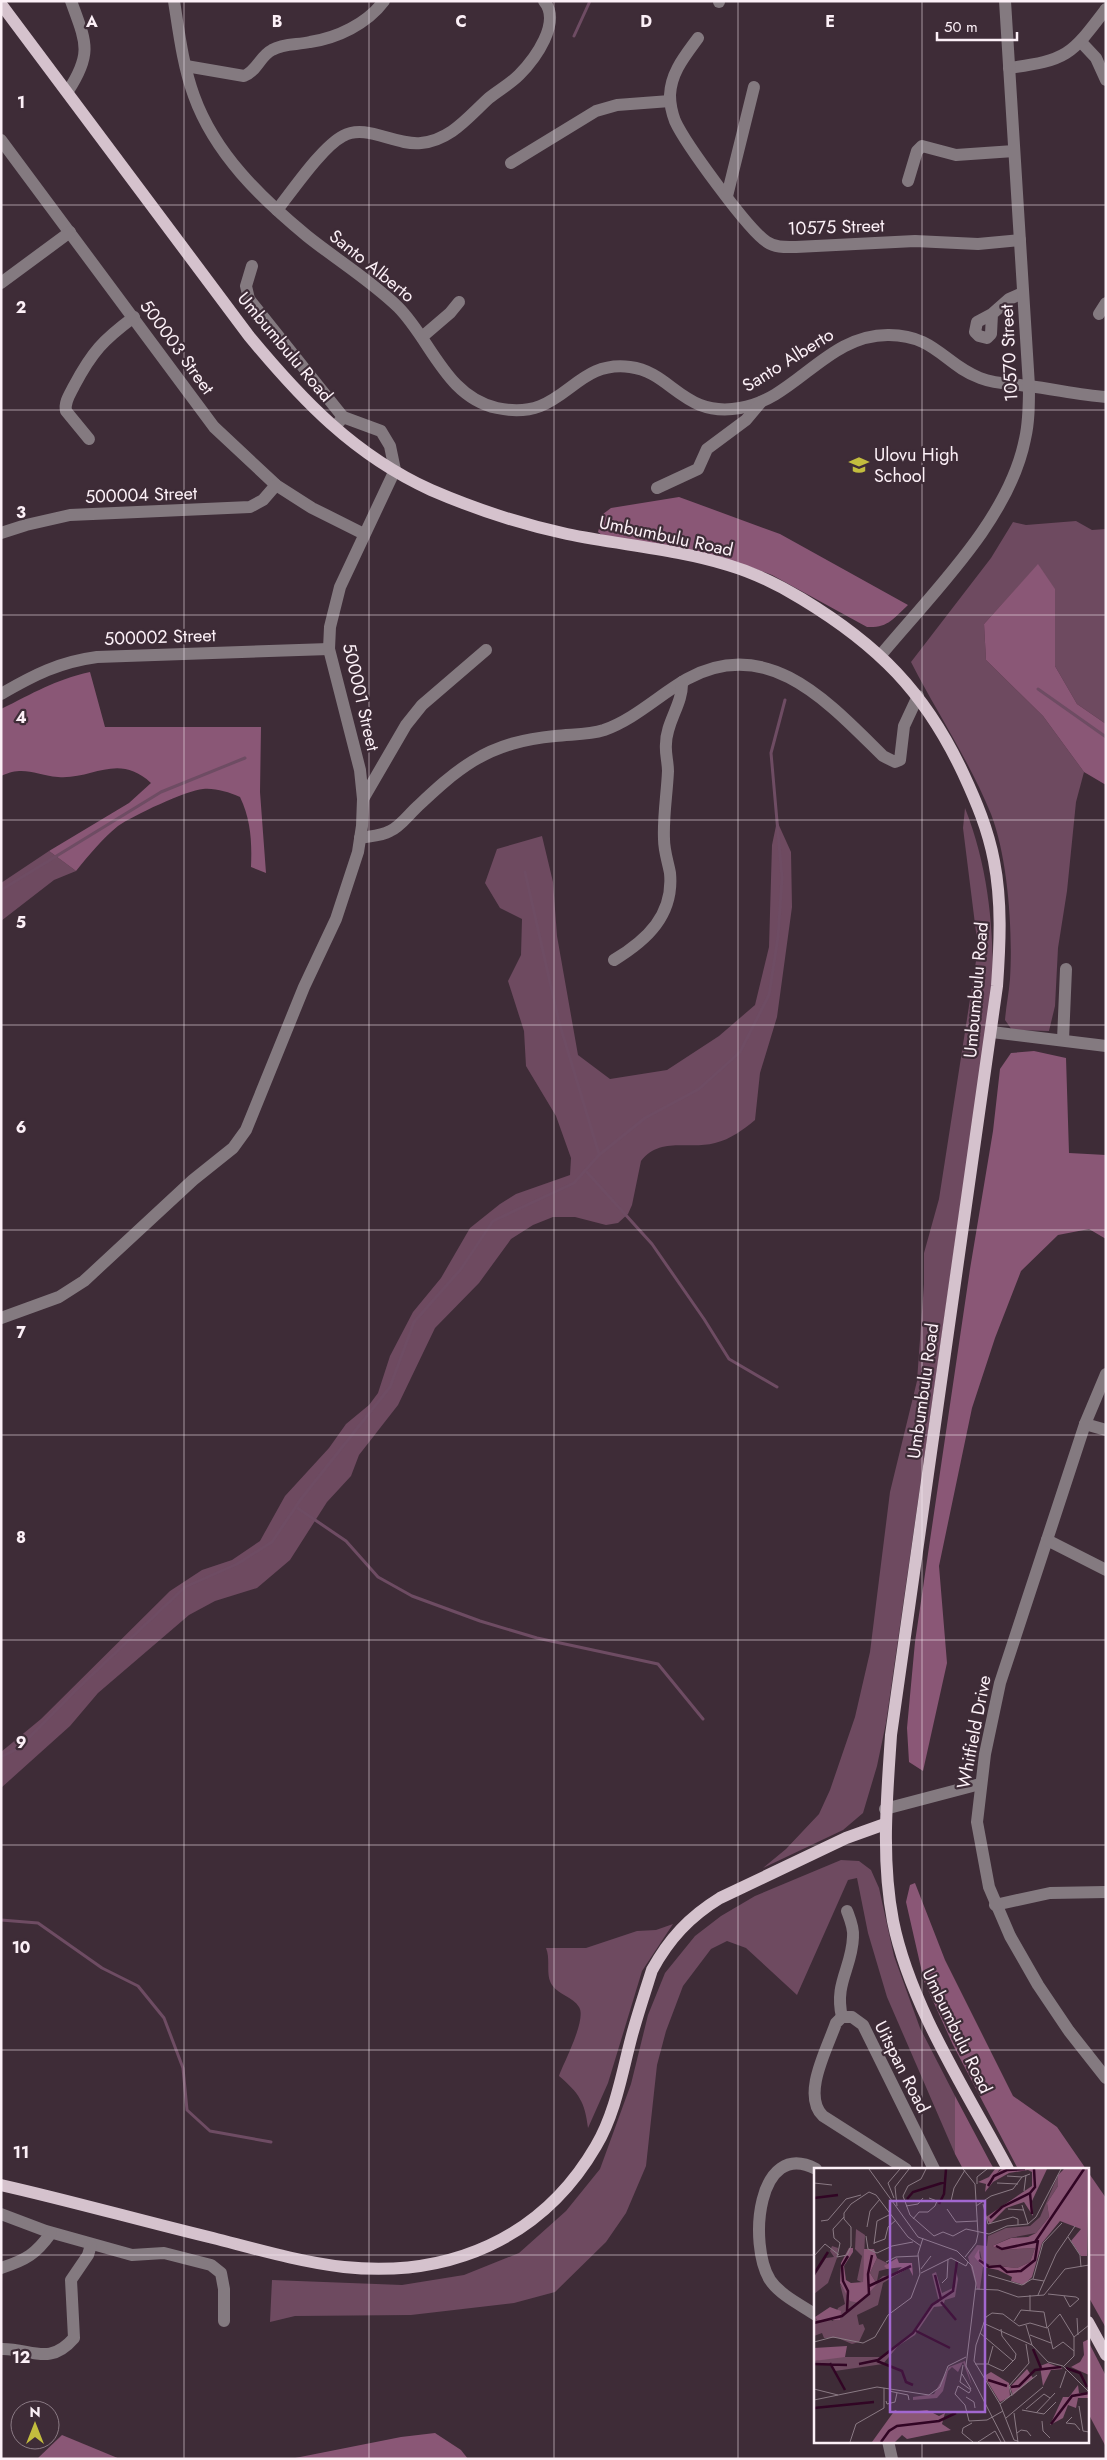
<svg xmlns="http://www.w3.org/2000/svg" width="1107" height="2460" font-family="Jost,sans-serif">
<rect width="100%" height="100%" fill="#3e2c37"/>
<g fill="#6e4a60">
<path d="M1076 521 1092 530 1106 529V724L1077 704 1055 666V590L1038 565 984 624 986 660 1043 716 1084 772 1076 802 1067 891 1058 948 1055 1006 1049 1031 1012 1030 1005 1020C1006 1006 1009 993 1010 979 1013 931 1008 858 991 814 969 760 937 713 911 662L991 558 1013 522 1026 525Z"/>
<path d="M965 808C987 864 993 919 993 980L886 1723 877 1766 863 1813 843 1830 763 1868 786 1849 819 1814 830 1790 855 1717 870 1652 890 1492 917 1381 924 1284V1253L939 1199 978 948 963 828Z"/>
<path d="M777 821 791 852 792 907 777 1017 760 1073 755 1120C743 1130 731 1139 715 1143 689 1150 660 1136 641 1161L632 1205 628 1214 618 1223 606 1225 575 1217H553L533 1225 511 1239 479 1283 435 1328 398 1405 359 1455 351 1476 327 1502 290 1560 257 1588 215 1601 189 1615 98 1693 70 1726 1 1788V1752L41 1719 170 1591 202 1570 232 1560 260 1541 285 1496 329 1448 346 1424 369 1405 378 1393 390 1356 413 1312 441 1278 470 1228 500 1204 516 1194 570 1175 571 1158 556 1116 526 1066 524 1031 508 981 521 955 522 919 500 908 485 883 497 849 542 836 553 882 557 936 578 1055 610 1079 667 1070 719 1036 755 1005 769 947 772 845Z"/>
<polygon points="49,851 76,871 54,880 1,921 1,883"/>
<polygon points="841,1860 859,1861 871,1870 879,1888 894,1956 920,2028 955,2096 955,2154 887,1997 868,1933 857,1878 848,1880 797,1995 746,1948 727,1941 711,1949 683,1986 666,2031 657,2065 646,2166 626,2213 606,2242 555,2292 514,2303 411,2315 295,2316 270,2322 272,2280 402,2285 464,2275 519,2253 566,2211 600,2169 631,2084 648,2015 665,1973 695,1936 721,1916 755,1896"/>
<path d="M673 1924 642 1971 608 2083 588 2128C585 2102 579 2093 559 2076 564 2062 587 2019 579 2007 573 1997 559 1995 552 1985 545 1974 551 1960 546 1948H586L637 1931 656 1930Z"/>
</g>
<g fill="#8a5776">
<path d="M679 497 780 534 908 605C893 619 888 628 867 627L772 575 742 564 603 536 598 532 603 514 611 508Z"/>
<polygon points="1038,564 1055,589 1055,666 1077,704 1106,724 1106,785 1084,772 1043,716 986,660 984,624"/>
<path d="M90 672 105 727H261L260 792 266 873 251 867C252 842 251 820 240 797 228 792 216 788 203 789 187 790 132 816 118 826 102 839 89 855 76 871L49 851 129 803 151 783C118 752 92 780 58 777 35 775 24 765 1 776V709C34 693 54 680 90 672Z"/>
<polygon points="1034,1051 1066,1058 1069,1153 1106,1155 1106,1239 1089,1229 1058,1235 1021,1271 995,1338 972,1408 939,1566 947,1663 923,1771 909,1762 907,1728 915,1642 970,1269 993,1131 1000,1069 1011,1053"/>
<polygon points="915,1883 945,1960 1013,2096 1057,2127 1086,2169 1018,2169 953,2045 924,1981 906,1902 910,1885"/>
<polygon points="955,2096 990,2162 994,2169 963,2169 955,2154"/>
<polygon points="1088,2172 1106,2198 1106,2328 1088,2296"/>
<polygon points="1088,2341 1106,2376 1106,2447 1088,2413"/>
<polygon points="435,2433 461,2450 468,2459 290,2459 401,2437"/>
<polygon points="62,2435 120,2459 37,2459"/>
</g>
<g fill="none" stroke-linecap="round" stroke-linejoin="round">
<g stroke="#6e4c63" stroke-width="3">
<polyline points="574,36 590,1"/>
<polyline points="1038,689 1106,737"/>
<polyline points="525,872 559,1022 599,1154"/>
<polyline points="1,890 161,792 245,758"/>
<polyline points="585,1170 652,1244 704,1319 729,1359 777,1387"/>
<polyline points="296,1507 346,1541 378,1577 412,1596 480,1621 537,1638 658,1664 703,1719"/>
<polyline points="1,1757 19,1748 75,1691 185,1587 237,1564 272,1542 301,1499 390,1387 414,1322 461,1269 493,1221 574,1183 599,1155 645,1118 699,1089 740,1052 769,995 778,937 782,878 771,753 785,700"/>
<polyline points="1,1920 38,1923 102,1968 138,1986 164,2018 183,2068 187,2110 210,2131 271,2142"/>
</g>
<g stroke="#847a80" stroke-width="12">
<path d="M174 1C179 33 183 66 194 96 215 154 261 198 307 236 337 260 370 280 398 307 431 340 446 397 497 408 565 423 571 359 630 367 672 372 683 418 740 408 796 399 827 334 889 335 935 335 945 365 980 378 995 384 1012 384 1028 386 1054 389 1079 395 1106 397"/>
<polyline points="719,2 719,1"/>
<path d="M698 38C685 56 671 72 670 95 670 104 672 113 675 121 685 143 748 230 767 242 776 248 786 247 796 247L915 241 978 244 1020 240"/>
<polyline points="1081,42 1096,58 1106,80"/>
<path d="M186 66 244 76C257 71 260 56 272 50 284 43 297 45 310 42 337 38 367 24 384 1"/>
<path d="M1009 68C1068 60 1071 55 1106 9"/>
<path d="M68 91C93 53 86 42 71 1"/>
<polyline points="1,140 214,427 276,485 312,508 364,534"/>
<polyline points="511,163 596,111 617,105 670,101"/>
<polyline points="908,181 917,151 922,146 956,155 1014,151"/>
<polyline points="727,196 754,87"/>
<path d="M277 210C293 190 322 147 343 136 366 123 395 146 421 143 451 140 468 117 489 98 499 90 510 84 519 75 535 59 562 22 544 1"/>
<polyline points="252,266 246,286 249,299 343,417 339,422"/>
<polyline points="1,283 70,232"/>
<polyline points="992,314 991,334 987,338 979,336 975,332 977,322 992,314 1009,299 1023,293"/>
<polyline points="1099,314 1106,303"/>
<polyline points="422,337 450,313 459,302"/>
<path d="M89 439 66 411C64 402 70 394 74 386 92 352 103 340 134 317"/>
<polyline points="657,488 698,469 707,449 746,420 761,402"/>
<polyline points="1,533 26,525 70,515 250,507 263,500 276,485"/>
<path d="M880 656C932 593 1009 520 1025 439 1029 422 1029 404 1029 386L1005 1"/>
<path d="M1 694C34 675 59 662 97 657L329 649"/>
<polyline points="363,799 406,725 422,705 486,650"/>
<path d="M360 838C370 836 381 836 390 831 400 827 409 814 418 806 435 790 452 774 473 761 499 745 525 739 555 736 571 734 588 735 604 730 635 719 659 695 687 679 768 634 829 703 883 756L895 762 900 760 904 726 918 696"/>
<path d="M614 960C647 940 674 915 670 873 668 862 664 851 664 839 663 816 667 794 668 771 668 762 665 753 666 744 666 722 683 704 682 682"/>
<polyline points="992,1032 1106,1046"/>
<polyline points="1063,1040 1066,969"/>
<polyline points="1,1318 59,1297 84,1281 193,1180 233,1148 246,1130 304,987 336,919 358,852 362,826 363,799 360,770 329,649 330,627 340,587 395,470 390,446 381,431 343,417"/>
<polyline points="1106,1374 1085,1424 1000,1683 985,1754 977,1822 989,1887 1010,1936 1038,1985 1069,2031 1106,2078"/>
<polyline points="1085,1424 1106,1430"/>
<polyline points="1047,1540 1106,1570"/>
<polyline points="885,1809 980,1784"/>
<polyline points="995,1905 1050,1893 1106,1892"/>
<path d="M842 2017C834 1983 852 1968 853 1937 854 1928 850 1919 847 1911"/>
<path d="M816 2169C757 2138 748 2245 770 2280 780 2295 801 2305 816 2315"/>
<path d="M906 2169 823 2116C801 2095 828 2047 836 2023L842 2017H852L863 2025 934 2169"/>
<polyline points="1,2214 46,2231 132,2255 164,2253 211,2265 221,2273 224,2289 224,2321"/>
<path d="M1 2268C26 2260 36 2254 51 2233"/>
<path d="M1 2349C31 2348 49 2367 74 2338L71 2280 88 2255 91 2245"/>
<polyline points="888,2441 892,2459"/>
</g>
<g stroke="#d5c2cd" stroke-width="12">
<path d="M1 4 249 336C302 400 354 455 431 490 475 509 520 524 567 534 620 545 676 549 728 565 755 573 779 585 802 599 878 645 925 692 963 773 976 801 988 829 994 861 1002 902 1000 944 997 986L891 1735C887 1796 881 1859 893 1921 910 2006 967 2092 1008 2169"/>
<path d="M1 2185C72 2201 142 2221 213 2238 256 2249 300 2262 344 2267 449 2278 542 2239 596 2146 616 2112 622 2072 632 2035 638 2013 645 1992 652 1970 669 1939 689 1917 720 1898L846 1838 885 1824"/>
<polyline points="1088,2322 1106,2355"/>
</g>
</g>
<path fill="none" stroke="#fcf0f7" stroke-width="1" stroke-opacity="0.55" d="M184 1V2459M369 1V2459M554 1V2459M738 1V2459M922 1V2169M1 205H1106M1 410H1106M1 615H1106M1 820H1106M1 1025H1106M1 1230H1106M1 1435H1106M1 1640H1106M1 1845H1106M1 2050H1106M1 2255H816M1088 2255H1106M922 2441V2459"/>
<defs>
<symbol id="school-bare" viewBox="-9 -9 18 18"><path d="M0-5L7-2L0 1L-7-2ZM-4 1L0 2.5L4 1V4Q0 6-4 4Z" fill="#c3bd3e" stroke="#3e2c37" stroke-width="2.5" paint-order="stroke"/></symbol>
</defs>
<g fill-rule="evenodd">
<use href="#school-bare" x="845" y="451" width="28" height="28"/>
</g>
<g text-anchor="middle" stroke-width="4.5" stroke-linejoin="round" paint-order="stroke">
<g font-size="18" fill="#fcf0f7" stroke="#3e2c37">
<text transform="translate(836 227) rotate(-2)" y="6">10575 Street</text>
<text transform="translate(372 266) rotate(39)" y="6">Santo Alberto</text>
<text transform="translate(177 347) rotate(54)" y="6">500003 Street</text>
<text transform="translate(285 347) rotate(50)" y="6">Umbumbulu Road</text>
<text transform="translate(1009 353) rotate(-93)" y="6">10570 Street</text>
<text transform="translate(788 360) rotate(-32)" y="6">Santo Alberto</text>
<text transform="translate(141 495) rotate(-2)" y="6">500004 Street</text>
<text transform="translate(666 536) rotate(12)" y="6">Umbumbulu Road</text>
<text transform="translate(160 637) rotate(-2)" y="6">500002 Street</text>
<text transform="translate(361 697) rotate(77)" y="6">500001 Street</text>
<text transform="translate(976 990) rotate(-85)" y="6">Umbumbulu Road</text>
<text transform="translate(923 1391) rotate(-82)" y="6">Umbumbulu Road</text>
<text transform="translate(974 1732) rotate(-79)" y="6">Whitfield Drive</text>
<text transform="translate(957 2031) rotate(64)" y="6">Umbumbulu Road</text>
<text transform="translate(902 2067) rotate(63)" y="6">Uitspan Road</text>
</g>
<g font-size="18" fill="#fcf0f7" stroke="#3e2c37" text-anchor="start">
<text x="874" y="461">Ulovu High<tspan x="874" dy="21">School</tspan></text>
</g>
</g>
<g transform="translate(814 2168)">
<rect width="275" height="275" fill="#3e2c37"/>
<path d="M244 7V18L233 35 235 49 222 65 196 70 178 78 187 82 221 80 216 94 203 100 176 97 168 93 166 83 160 89 169 99 166 121H163L154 89 163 77 173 78 174 68 192 60 216 58 226 49ZM42 61 51 67 49 115 43 112 48 88 41 81ZM18 78 24 80 23 90 14 115 0 126V109L12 90 20 89 16 83ZM63 90 73 95V101L65 103 63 113 69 108 82 107 69 115 64 137 43 147 45 157 49 156 51 161 45 174 38 176 24 170H10L8 165 0 168 1 149 3 152 12 150 19 153 24 140 31 136 26 116 35 129 63 116 56 105ZM142 103 144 111 141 129 131 132 129 138 120 139 101 167 84 178 69 196 21 203 16 196 0 197V193L19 189H68L98 165 116 138 125 134 118 106 122 104 128 125 141 119ZM151 193 158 218 149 194 144 204 138 199 134 203 129 223 123 230 99 232V229L120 226 135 199Z" fill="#6e4a60"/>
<path d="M181 1H186L183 5 188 1H233L218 33 219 48 210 34 192 40 176 56 172 49 218 18V4L214 2 195 5 179 14 171 24 172 16 164 14 175 9ZM250 1H275L273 88H267L257 73 267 61 246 53 228 75 218 109 210 117 197 113 198 109 184 102 169 99 160 89 165 81 166 90 173 97 203 100 216 94 221 80 187 82 178 78 197 70 214 69 222 65 235 49 233 35 244 18V7ZM35 80H39V84L30 98 32 112 37 115 49 114 50 81H60L63 90 56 105 63 116 45 135 36 133 26 115 27 95ZM83 90 85 95H98L99 108 95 100 82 107 80 106 88 99 73 101 70 98ZM16 139 27 143 26 152H3L1 149ZM275 171V207L257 199 266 194 270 187 269 174ZM33 178 31 189 0 193V180ZM234 195 249 201 237 202 229 218 226 198ZM213 201 219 210 199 227 196 219ZM177 204 195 215 196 229 186 234 170 208ZM264 217 265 225H274L275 230H264L262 240 254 237 249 250 236 257 249 229H255ZM81 242 88 245 113 242 125 248 131 245 128 256 137 262 93 271 88 267 81 274H58Z" fill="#8a5776"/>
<path fill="none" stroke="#310524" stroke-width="2.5" d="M174 18 180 8 193 2 211 1M216 25 218 46M0 30 24 27M93 31 99 24 131 14M125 36 130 26 132 1M176 50 188 39 216 25 221 19 220 1M182 78 188 81 221 74 270 1M165 92 175 99 186 98 193 104 207 103 221 92 224 72M0 106 14 84M121 107 127 131M55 118 97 98M127 134 142 152M33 143 34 123 29 113 28 98 34 88M0 155 28 148 55 126 54 106 58 87M102 163 136 180M219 181 227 200M63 193 88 203 92 214 99 217M16 195 31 222M0 196 33 197M45 196 64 192 99 165 118 137 139 123 143 93M252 200 266 205 273 219M174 212 193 218M197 219 205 218 221 202 247 199M0 240 60 234M237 256 258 228 275 225M67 274 75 263 83 258 125 253 142 245"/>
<path fill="none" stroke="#8a7a84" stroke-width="1" d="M55 1 104 69 143 83 158 98 162 115 152 198 191 274M112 1 107 11 94 18 89 28 96 47 120 68 129 64 139 68 152 61 175 66 193 58 214 56 222 49 247 1M149 1 161 16 164 66 162 75 151 89M193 8 208 9M0 15 18 17M183 15 204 16M163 16V9L173 1M210 23 212 7M80 30 74 15 86 1M137 33 140 20 151 2M169 36 174 56 199 49 204 51V57M208 37 214 56M83 38 81 19 95 1M92 38 104 36 109 30M162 38 177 28 199 21 208 9 216 6M133 41 142 54 163 53M194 41 210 42M99 51 105 44H114L121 38 123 33 115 30M7 53 14 52 32 31 47 27M53 59 56 43 66 31M52 68 54 81 63 85 78 78 99 74M254 69 266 87 267 99M60 75 71 71 74 59 82 52M60 76 63 53 77 46M0 88 11 76 25 87M23 89 33 87 37 78V59L30 51V45L37 36 55 24 62 27 94 69 107 78M23 89 26 75 20 70 19 61 30 49M72 94 82 89 104 88M107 101 117 88M107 105 137 90 152 98 154 94M174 107 208 117 218 111 230 113M219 111 229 75 248 55M128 115 133 110 134 91M161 121 184 122 204 129 230 127 251 101 275 97M234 126 262 129 265 131 256 139 250 128M216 127V143M224 127 242 86 261 58M263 150 264 167M200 153 207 142 230 144 233 160M169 155 218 177 234 194 249 198 275 224M212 157 218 177M234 160 239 181 249 174 260 183M166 165 199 193M216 167 237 175M0 174 19 169 49 175 61 169 74 147 97 130 106 106 104 86 109 70M161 196H174L189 203 201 191 202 186 188 168 187 161M174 196 179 178M149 197 146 214 157 222 155 225 144 218 141 226 151 237 155 253 173 252 189 243M249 199 260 188V169M148 206 157 221M246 220 252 203M0 221 24 227M75 223 94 227 95 232M198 228 195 218 215 195 212 176M152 229 160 234 161 240M0 232 63 219 115 227 126 219 134 198 152 189M72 233 73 236 81 234 83 225M186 236 223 207M265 238 269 263 275 264M212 241 230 226 236 230M208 242 230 246 242 234M200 245 204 274M222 245 241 225M258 249 252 255 261 256 266 262M192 250 229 219M228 253 229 263 236 270M158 255 149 260 148 265 159 274M203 265 207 262 213 263 217 268M204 273 200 272 186 236 160 193 162 177 172 149 178 145 189 146 205 158 216 155 233 160 246 146 260 169 275 157M36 274 42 256 70 240V220M164 274 181 263 187 274"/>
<path fill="#a267d0" fill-opacity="0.15" stroke="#a267d0" stroke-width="2.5" d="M76 33H171V244H76Z"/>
<rect width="275" height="275" fill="none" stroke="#fcf0f7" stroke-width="2.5"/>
</g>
<g font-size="16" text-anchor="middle" font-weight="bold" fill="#fcf0f7" stroke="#3e2c37" stroke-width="4.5" stroke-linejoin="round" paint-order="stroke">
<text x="92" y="27">A</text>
<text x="277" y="27">B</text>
<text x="461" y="27">C</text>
<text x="646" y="27">D</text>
<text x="830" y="27">E</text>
<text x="21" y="108">1</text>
<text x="21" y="313">2</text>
<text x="21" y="518">3</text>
<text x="21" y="723">4</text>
<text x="21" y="928">5</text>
<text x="21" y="1133">6</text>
<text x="21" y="1338">7</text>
<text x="21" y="1543">8</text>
<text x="21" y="1748">9</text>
<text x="21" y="1953">10</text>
<text x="21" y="2158">11</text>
<text x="21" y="2363">12</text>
</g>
<rect width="1107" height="2460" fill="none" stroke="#fcf0f7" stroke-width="5"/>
<g transform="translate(35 2425)"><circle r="24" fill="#3e2c37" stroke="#8a7a84"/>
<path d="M0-4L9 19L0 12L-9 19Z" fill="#c3bd3e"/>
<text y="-8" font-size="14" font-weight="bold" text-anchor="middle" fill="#fcf0f7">N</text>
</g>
<path d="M937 32v8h80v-8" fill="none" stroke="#fcf0f7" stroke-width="2.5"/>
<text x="944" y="32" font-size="15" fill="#fcf0f7" stroke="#3e2c37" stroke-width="4" paint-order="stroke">50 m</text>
</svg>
